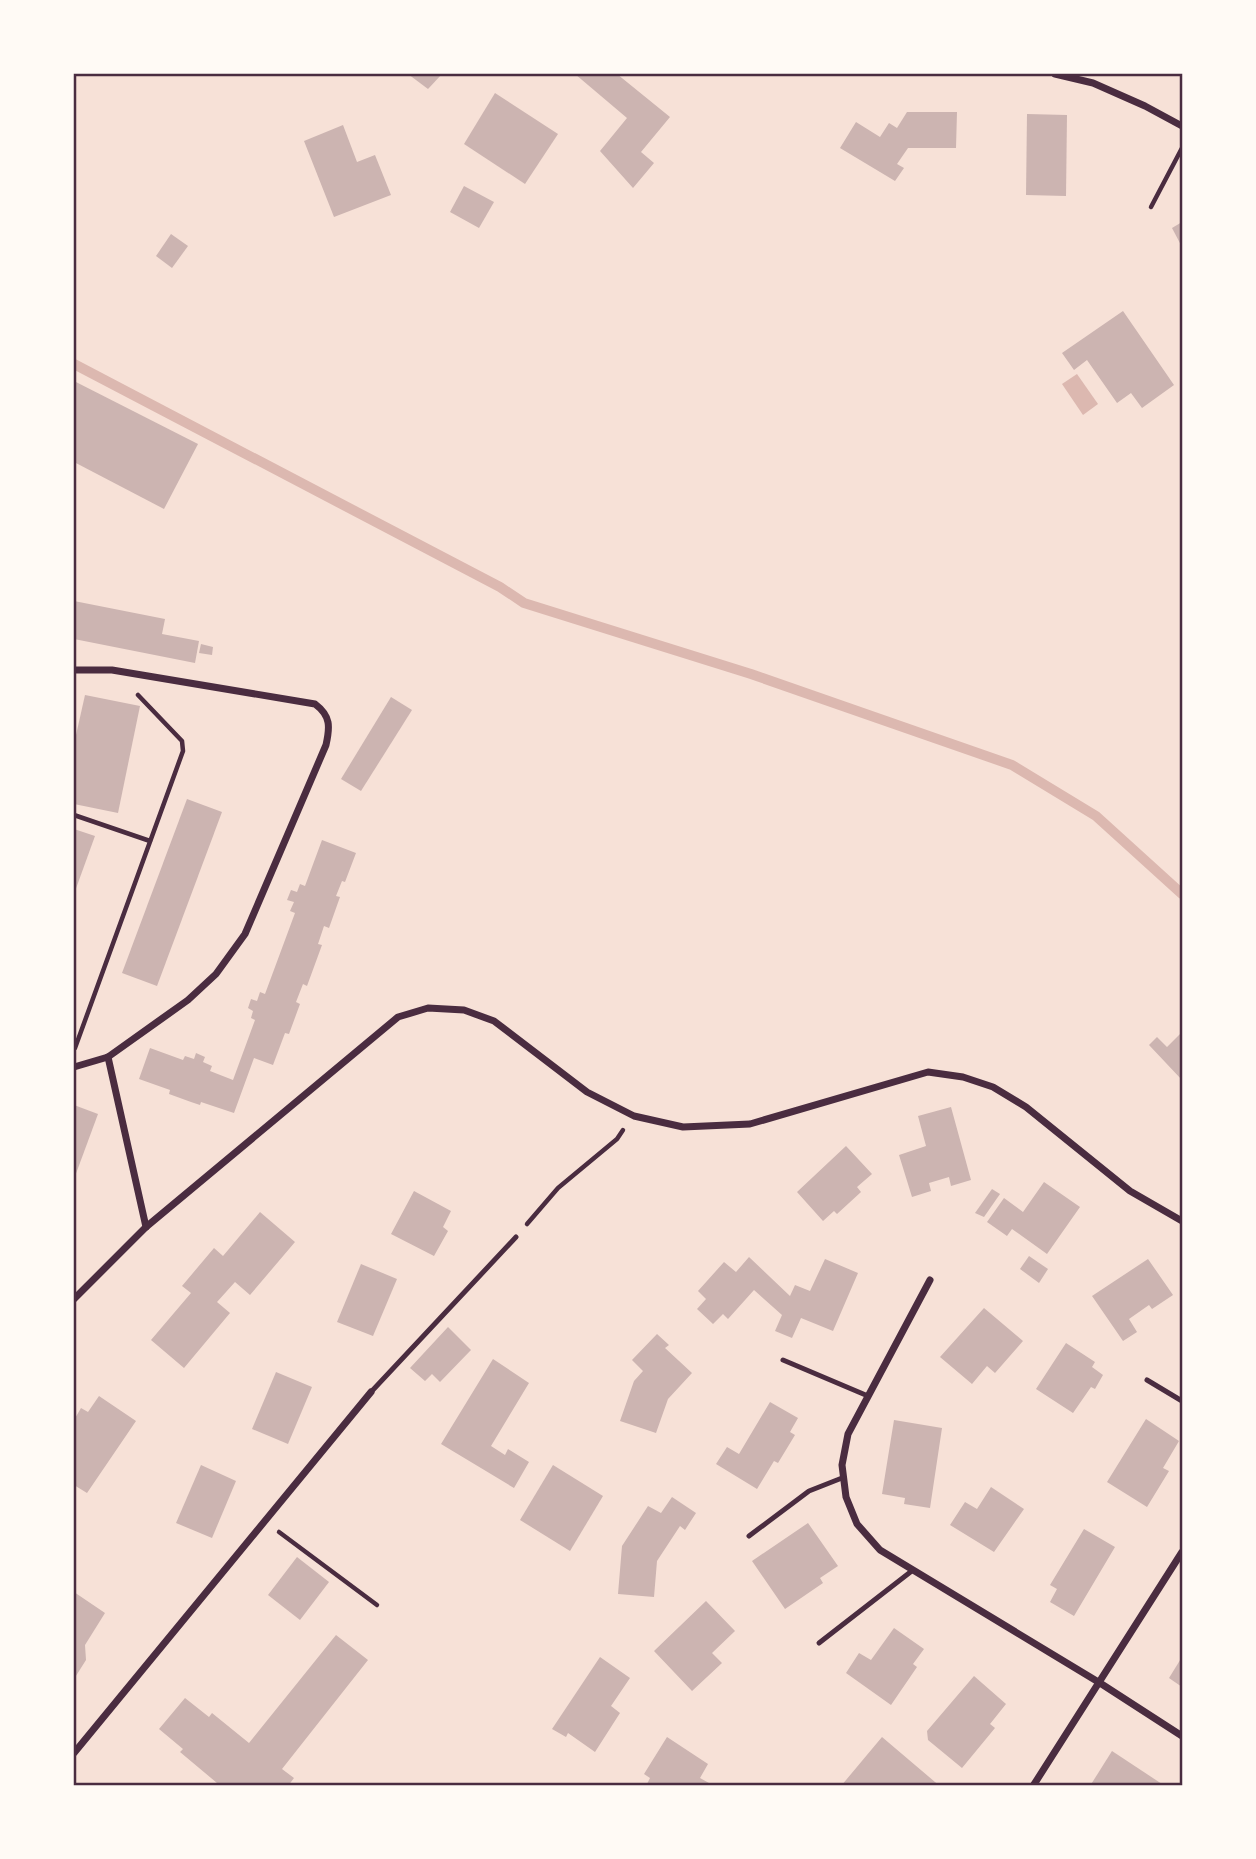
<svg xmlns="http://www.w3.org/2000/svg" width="1256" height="1859" font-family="'Nunito Sans',sans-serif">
<rect width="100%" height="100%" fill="#f7e1d7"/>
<polygon fill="#dcb8b0" points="1077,374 1098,404 1083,415 1062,384"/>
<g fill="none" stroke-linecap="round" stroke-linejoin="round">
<polyline stroke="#dcb8b0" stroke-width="10" points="74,364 500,587 524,603 751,674 1012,765 1096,816 1182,894"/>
</g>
<g fill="#ccb4b1">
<polygon points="408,74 442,74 428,89"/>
<polygon points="575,74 617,74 670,117 641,152 654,163 633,188 600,151 627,118"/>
<polygon points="495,93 558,134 525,184 464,144"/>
<polygon points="907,112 957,112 956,148 908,148 897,164 904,168 895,181 840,148 856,122 880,137 889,123 897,128"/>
<polygon points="1027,114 1067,115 1066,196 1026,195"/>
<polygon points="343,125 357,162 375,155 391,195 334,217 304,141"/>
<polygon points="464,186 494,202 479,228 450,212"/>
<polygon points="1182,222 1182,247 1172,228"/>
<polygon points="171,234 188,246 172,268 156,256"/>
<polygon points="1123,311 1174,385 1142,408 1131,393 1117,403 1087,360 1074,370 1062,353"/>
<polygon points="74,381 198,444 164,509 74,462"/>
<polygon points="74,601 165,619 162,634 199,641 195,663 74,639"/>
<polygon points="201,644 213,647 212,655 199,653"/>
<polygon points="85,695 140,706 118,813 74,804 74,744"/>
<polygon points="391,697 412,710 361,791 341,779"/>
<polygon points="187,799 222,812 157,986 122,973"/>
<polygon points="74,829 95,836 74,894"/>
<polygon points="322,840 356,853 345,882 342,881 336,896 340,897 329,928 324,926 318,944 322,945 307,986 303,984 296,1002 300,1004 289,1034 285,1033 273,1065 254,1058 234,1113 201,1102 200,1105 191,1102 169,1094 170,1090 139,1079 150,1048 183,1060 185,1056 194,1059 196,1053 205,1057 203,1062 212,1066 210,1071 233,1080 255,1020 251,1018 253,1011 248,1008 251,999 257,1001 260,992 265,994 295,913 290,911 294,902 287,900 291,890 297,892 300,884 305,886"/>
<polygon points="1182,1032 1182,1080 1149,1045 1157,1037 1167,1047"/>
<polygon points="74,1105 98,1114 74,1179"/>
<polygon points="951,1107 971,1180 951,1186 949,1177 929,1183 931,1191 912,1197 899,1155 926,1146 918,1116"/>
<polygon points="846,1146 872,1174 857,1187 861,1192 837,1214 834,1211 823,1221 797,1192"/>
<polygon points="1044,1182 1080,1207 1047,1254 1012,1229 1007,1236 987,1222 1004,1198 1023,1212"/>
<polygon points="992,1189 1000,1194 984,1217 975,1213"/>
<polygon points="414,1191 451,1211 443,1227 448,1231 434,1256 391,1234"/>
<polygon points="260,1212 295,1242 250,1295 235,1282 217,1302 230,1313 184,1368 151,1340 191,1293 182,1286 214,1248 223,1256"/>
<polygon points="1029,1256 1048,1269 1039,1283 1020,1269"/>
<polygon points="749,1257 790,1296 795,1285 810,1291 825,1259 858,1273 833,1331 801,1318 792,1338 775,1331 782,1315 754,1290 728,1319 723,1314 713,1324 697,1309 706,1299 698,1291 724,1262 736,1272"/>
<polygon points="1148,1259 1173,1295 1152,1309 1149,1305 1129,1319 1137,1332 1123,1341 1092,1296"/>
<polygon points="361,1264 397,1279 373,1336 337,1322"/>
<polygon points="984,1308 1023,1341 995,1373 987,1366 972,1384 940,1357"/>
<polygon points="448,1327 471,1350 440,1382 432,1374 425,1381 410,1368"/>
<polygon points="657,1334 669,1345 665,1348 692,1373 668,1399 656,1433 620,1421 634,1381 643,1371 632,1360"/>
<polygon points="1066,1343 1095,1362 1092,1367 1103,1375 1095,1389 1091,1387 1073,1413 1036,1389"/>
<polygon points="493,1359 529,1383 491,1446 505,1455 508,1449 529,1462 514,1488 441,1444"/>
<polygon points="276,1372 312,1387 288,1444 252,1429"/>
<polygon points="99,1396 136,1421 87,1493 74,1485 74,1420 81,1408 88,1412"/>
<polygon points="770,1402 798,1418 790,1432 795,1435 778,1463 774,1461 757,1489 716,1464 727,1447 739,1454"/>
<polygon points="1146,1419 1179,1441 1163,1468 1169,1471 1147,1507 1107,1482"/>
<polygon points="894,1420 942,1428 930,1508 904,1504 905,1498 882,1494"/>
<polygon points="201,1465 236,1481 212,1538 176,1523"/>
<polygon points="553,1465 603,1496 570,1551 520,1520"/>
<polygon points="991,1487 1024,1509 994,1552 950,1525 965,1502 977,1509"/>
<polygon points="672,1497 696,1513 685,1530 680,1526 657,1561 654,1597 618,1594 622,1546 648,1506 661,1513"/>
<polygon points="808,1523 838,1566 820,1578 823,1583 785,1609 752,1561"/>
<polygon points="1084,1529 1115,1547 1074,1616 1050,1602 1057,1589 1050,1585"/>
<polygon points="297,1557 329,1582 300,1620 268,1595"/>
<polygon points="74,1592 105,1613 85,1645 86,1660 74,1679"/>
<polygon points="706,1601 735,1631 712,1653 722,1663 692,1691 654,1651"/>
<polygon points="894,1628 924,1649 913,1664 917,1667 891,1705 846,1673 859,1653 871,1660"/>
<polygon points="336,1635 368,1660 282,1769 294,1778 288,1786 215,1786 217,1783 180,1752 183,1749 159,1729 185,1698 209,1717 212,1713 249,1743"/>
<polygon points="600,1657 630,1678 611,1706 620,1713 595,1752 568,1733 566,1737 552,1729"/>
<polygon points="1182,1657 1182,1687 1169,1678"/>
<polygon points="974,1676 1006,1704 990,1724 995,1728 962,1768 928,1740 927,1731"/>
<polygon points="667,1737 708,1764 700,1778 709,1783 707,1786 646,1786 650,1778 644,1774"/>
<polygon points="882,1737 935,1782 940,1786 841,1786"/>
<polygon points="1112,1751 1165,1786 1090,1786"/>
</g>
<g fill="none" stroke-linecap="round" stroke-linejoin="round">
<g stroke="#4a2c40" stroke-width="4.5">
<polyline points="1151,207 1182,148"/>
<polyline points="74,815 150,841"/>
<polyline points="75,1048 183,751 182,741 138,695"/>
<polyline points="527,1224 558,1188 617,1139 623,1130"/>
<polyline points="279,1532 377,1605"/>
</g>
<g stroke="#4a2c40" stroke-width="5">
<polyline points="783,1360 868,1396"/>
<polyline points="1147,1380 1182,1401"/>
<polyline points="371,1392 516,1237"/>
<polyline points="749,1536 809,1491 842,1478"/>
<polyline points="819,1643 913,1570"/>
</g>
<g stroke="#4a2c40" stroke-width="7">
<polyline points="1055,74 1093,83 1145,106 1182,126"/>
<path d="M74 670H112L315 704C331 716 330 727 326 745L245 934 216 974 188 1000 108 1057 74 1067"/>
<polyline points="108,1057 146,1227"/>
<polyline points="930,1280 848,1434 842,1465 846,1497 857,1524 880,1550 1100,1683 1182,1736"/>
<polyline points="74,1299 146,1227 398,1017 428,1008 464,1010 494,1021 587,1092 634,1116 683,1127 750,1124 928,1072 963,1077 993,1087 1026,1107 1130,1191 1182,1221"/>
<polyline points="74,1753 371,1392"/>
<polyline points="1033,1786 1182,1552"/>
</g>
</g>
<rect width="1256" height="1859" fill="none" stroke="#fffaf5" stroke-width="150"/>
<rect x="75" y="75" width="1106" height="1709" fill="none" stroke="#4a2c40" stroke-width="2.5"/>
</svg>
